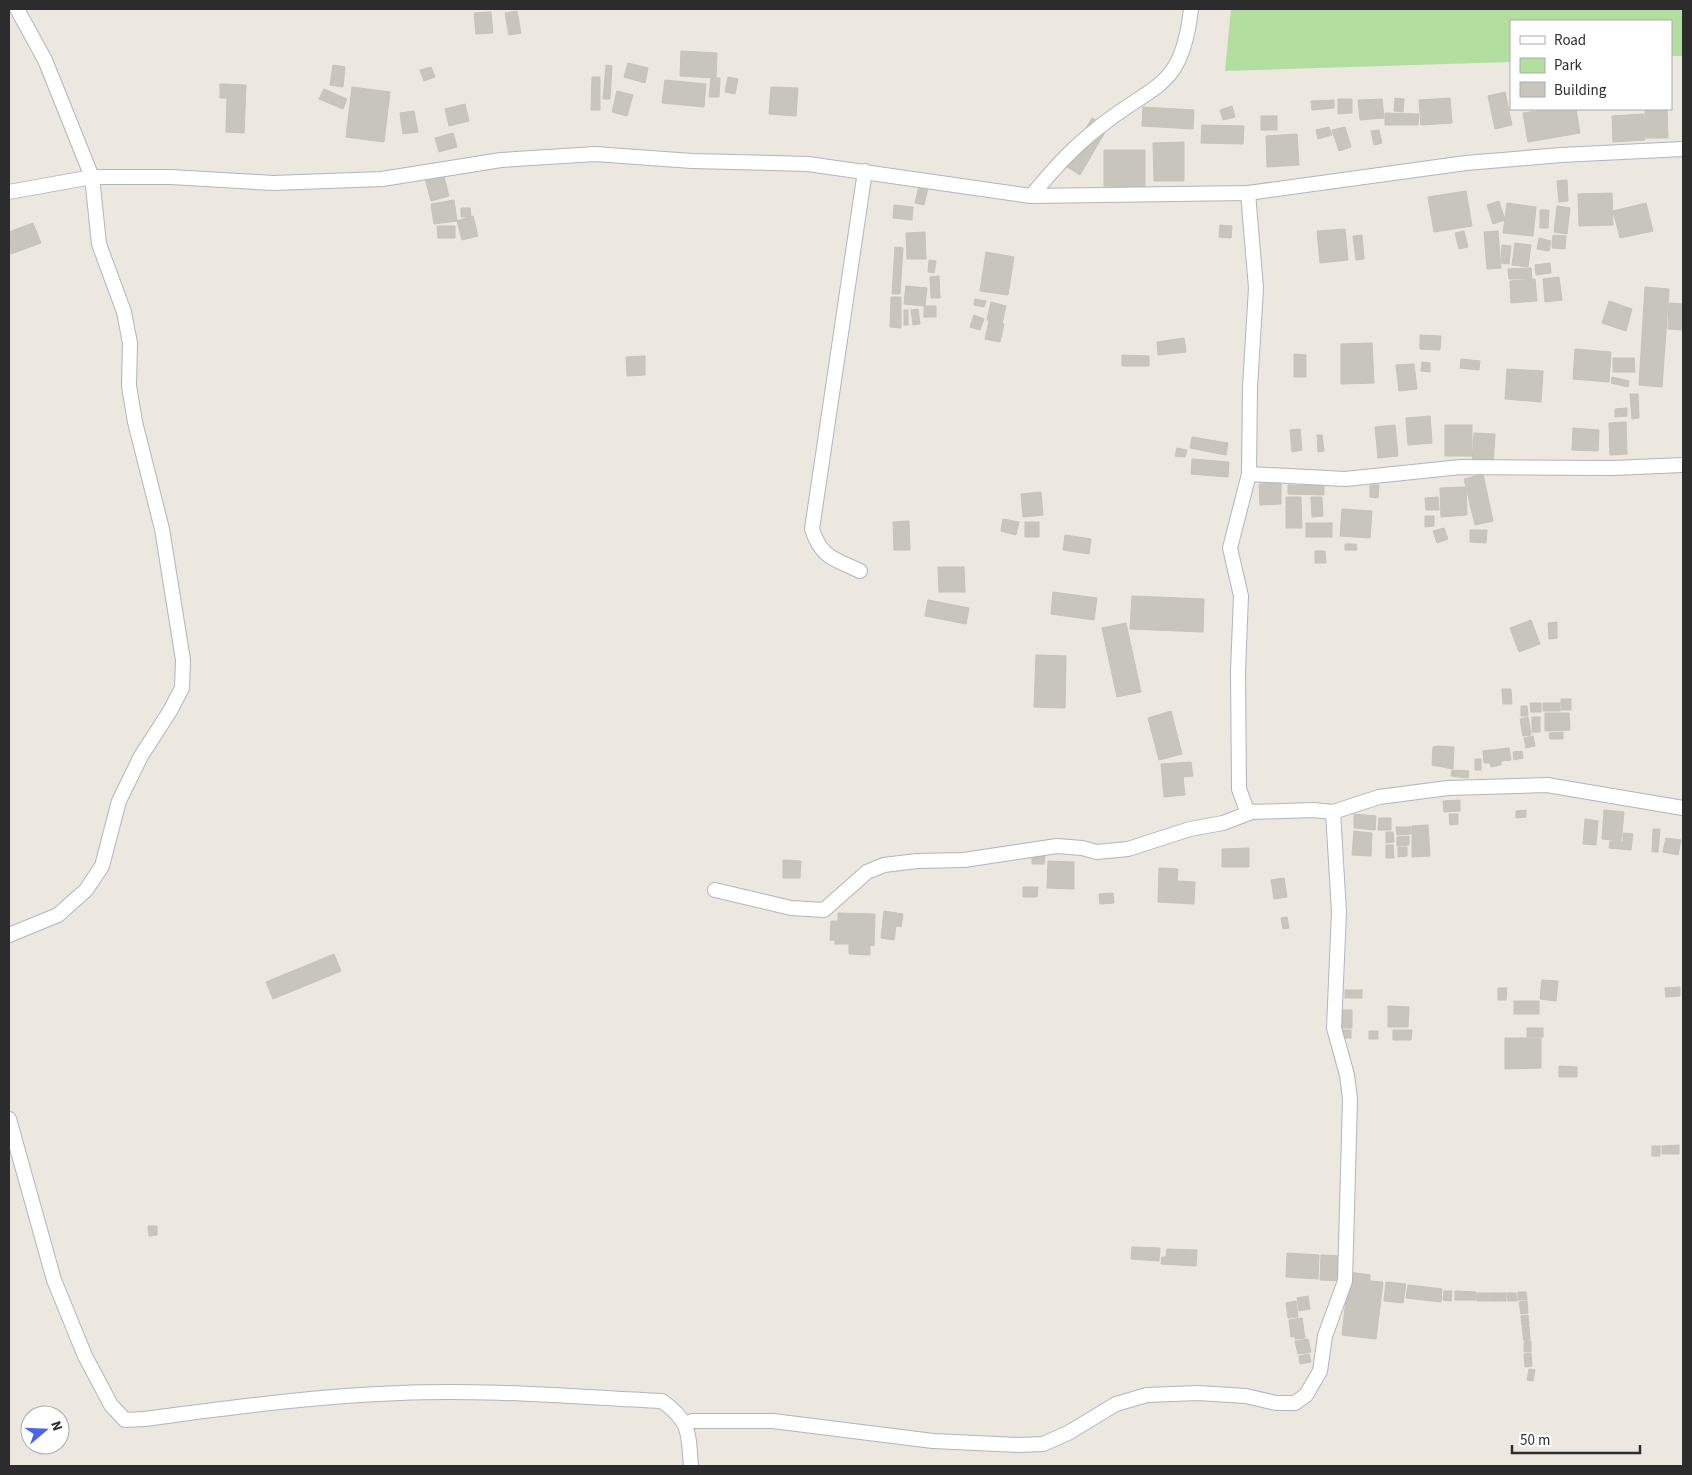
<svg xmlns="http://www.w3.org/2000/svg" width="1692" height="1475" font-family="'Source Sans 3',sans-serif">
<rect width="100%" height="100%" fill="#ece7df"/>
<polygon fill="#b2dea0" points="1231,9 1683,9 1683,56 1671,56 1671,21 1511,21 1511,62 1225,71"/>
<g fill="#c8c5bd" stroke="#c8c3b9">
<polygon points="517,11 521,33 509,35 505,13"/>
<polygon points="491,12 493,33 476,34 474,13"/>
<polygon points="681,51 717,53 716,78 680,76"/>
<polygon points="628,63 648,68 645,83 624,77"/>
<polygon points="333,65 345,67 343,87 330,85"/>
<polygon points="606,65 612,66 610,99 603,99"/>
<polygon points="431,67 435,77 424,81 420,70"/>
<polygon points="592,77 600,77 600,110 591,110"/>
<polygon points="728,77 738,79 735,94 725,92"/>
<polygon points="711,78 720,78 719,97 709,97"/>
<polygon points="665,80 706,84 704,107 662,103"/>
<polygon points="220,84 246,85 244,133 226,132 227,98 220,98"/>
<polygon points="352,87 390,92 384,142 346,137"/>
<polygon points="771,87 798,88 796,116 769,114"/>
<polygon points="324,89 347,99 343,109 319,99"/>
<polygon points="617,91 633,95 627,116 612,112"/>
<polygon points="1505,92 1512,125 1495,129 1488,96"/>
<polygon points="1395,98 1404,99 1403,112 1394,111"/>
<polygon points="1450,98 1452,123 1421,125 1419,100"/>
<polygon points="1338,99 1352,99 1352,113 1338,114"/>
<polygon points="1382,99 1384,118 1360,120 1358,100"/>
<polygon points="1334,100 1334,108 1312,110 1311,101"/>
<polygon points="465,104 469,121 449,126 445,109"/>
<polygon points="1232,106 1235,117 1223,120 1220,110"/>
<polygon points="1143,107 1194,110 1193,129 1142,126"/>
<polygon points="1550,109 1576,109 1580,133 1528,142 1523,113"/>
<polygon points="1645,109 1667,109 1668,138 1646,138"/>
<polygon points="414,111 418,132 403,134 400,113"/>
<polygon points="1385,113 1419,114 1418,125 1385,125"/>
<polygon points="1644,114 1645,140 1613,142 1612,116"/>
<rect x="1261" y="116" width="16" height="14"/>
<polygon points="1092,118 1108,127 1080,175 1064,165"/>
<polygon points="1202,125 1244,126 1243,144 1201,143"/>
<polygon points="1329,127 1332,135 1318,139 1316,130"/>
<polygon points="1345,127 1351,147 1339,151 1332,130"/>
<polygon points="1379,130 1382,143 1374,145 1371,131"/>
<polygon points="453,133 457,147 439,152 435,138"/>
<polygon points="1297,134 1299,165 1267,167 1266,136"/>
<polygon points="1184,142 1184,181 1154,181 1153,143"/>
<polygon points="1104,150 1145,150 1145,187 1104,186"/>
<polygon points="443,173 449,196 431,201 425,178"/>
<polygon points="1567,180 1568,201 1559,202 1557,181"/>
<polygon points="919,186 928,188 924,205 915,203"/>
<polygon points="1466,191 1472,226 1434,232 1428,197"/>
<polygon points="1612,193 1613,225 1579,226 1578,194"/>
<polygon points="454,200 457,221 434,224 431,204"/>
<polygon points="1499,201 1505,220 1493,224 1487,205"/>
<polygon points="1507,203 1536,207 1533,236 1503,233"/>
<polygon points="1646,203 1653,231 1620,238 1613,211"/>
<polygon points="894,205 913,207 912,220 893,218"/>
<polygon points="1557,206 1570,208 1567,234 1554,232"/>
<polygon points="461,208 470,208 471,217 461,217"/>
<polygon points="1540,210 1549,210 1548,228 1540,228"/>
<polygon points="473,216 478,236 462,240 457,221"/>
<polygon points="33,223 41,243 11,254 9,232"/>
<polygon points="1220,225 1232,226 1231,238 1219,237"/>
<polygon points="437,226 455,226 455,238 438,238"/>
<polygon points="1345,229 1348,260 1320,263 1317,231"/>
<polygon points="1464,231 1468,247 1459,249 1455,233"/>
<polygon points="1498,231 1501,268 1487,269 1484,232"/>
<polygon points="925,232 926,259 907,259 906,233"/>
<polygon points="1362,235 1364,259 1356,260 1353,236"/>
<polygon points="1553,235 1566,236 1565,249 1552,248"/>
<polygon points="1539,238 1551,241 1549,251 1537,249"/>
<polygon points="1515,243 1531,245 1528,267 1512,265"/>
<polygon points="1502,245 1511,246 1509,264 1501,263"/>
<polygon points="895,247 903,248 900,294 892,294"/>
<polygon points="986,252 1014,257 1008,295 980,291"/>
<polygon points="929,260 936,261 934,273 928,272"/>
<polygon points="1550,263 1551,273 1536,275 1535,265"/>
<polygon points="1531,268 1532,279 1509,279 1508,269"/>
<polygon points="939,276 940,298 931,298 930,277"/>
<polygon points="1559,277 1562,300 1545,302 1543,279"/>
<polygon points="1535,279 1537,301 1511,303 1510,281"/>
<polygon points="906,286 927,288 925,306 904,304"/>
<polygon points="1645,287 1669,289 1662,387 1639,385"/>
<polygon points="891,297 901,297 901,328 890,327"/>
<polygon points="975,299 986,301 984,307 974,305"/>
<polygon points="1609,301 1632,309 1626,331 1602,323"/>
<polygon points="991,302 1006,306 1002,324 987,320"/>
<polygon points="1669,303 1683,304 1683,330 1668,329"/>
<rect x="924" y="306" width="12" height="11"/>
<polygon points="918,309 920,324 913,325 911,310"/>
<rect x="904" y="310" width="4" height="15"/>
<polygon points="974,315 984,319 980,330 970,327"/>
<polygon points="989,321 1004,324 1000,342 985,339"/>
<polygon points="1420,335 1441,336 1440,350 1420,349"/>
<polygon points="1184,338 1186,352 1158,355 1157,342"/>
<polygon points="1372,343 1374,383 1341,384 1341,344"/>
<polygon points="1575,349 1611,352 1609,382 1573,379"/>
<polygon points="1294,354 1306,355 1306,377 1294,377"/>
<polygon points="1122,355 1149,356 1149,366 1122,366"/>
<polygon points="645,356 645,375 627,376 626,357"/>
<polygon points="1613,358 1634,358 1635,372 1613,372"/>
<polygon points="1461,359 1480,361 1479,370 1460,368"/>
<polygon points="1422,362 1430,363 1430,372 1421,371"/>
<polygon points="1414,364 1417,389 1399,391 1396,365"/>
<polygon points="1507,369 1543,371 1541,402 1505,399"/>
<polygon points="1612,377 1629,381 1628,387 1611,383"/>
<polygon points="1630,394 1638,394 1639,418 1632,419"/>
<polygon points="1627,408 1627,416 1615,417 1615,409"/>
<polygon points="1430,416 1432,443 1408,445 1406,418"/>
<polygon points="1626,422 1627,454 1610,455 1609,423"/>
<polygon points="1395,425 1398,456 1378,458 1375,427"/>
<rect x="1445" y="425" width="27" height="31"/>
<polygon points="1573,428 1599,430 1598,451 1572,450"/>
<polygon points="1300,429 1302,450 1292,452 1290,430"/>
<polygon points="1474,433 1495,434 1493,465 1472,464"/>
<polygon points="1317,435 1322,435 1324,451 1318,452"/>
<polygon points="1192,437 1228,443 1226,455 1190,448"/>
<polygon points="1177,448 1187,450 1185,457 1175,456"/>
<polygon points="1192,459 1229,462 1228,477 1191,474"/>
<polygon points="1483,474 1493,521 1475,525 1464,479"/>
<polygon points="1281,483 1281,504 1260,505 1259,484"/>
<polygon points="1288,485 1324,486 1324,495 1288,494"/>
<polygon points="1370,485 1379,485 1378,498 1370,497"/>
<polygon points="1466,487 1467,515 1441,517 1440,488"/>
<polygon points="1041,492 1043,515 1023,517 1021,494"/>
<polygon points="1286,497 1301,497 1302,528 1286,528"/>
<polygon points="1311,497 1322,497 1323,516 1312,517"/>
<polygon points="1438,497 1439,510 1426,510 1425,498"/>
<polygon points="1342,509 1372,511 1370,538 1340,536"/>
<polygon points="1425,516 1434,516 1434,526 1425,527"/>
<polygon points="1003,519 1019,522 1016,535 1001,531"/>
<polygon points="909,521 910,550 894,550 893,522"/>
<rect x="1025" y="522" width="14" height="15"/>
<rect x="1306" y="523" width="26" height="14"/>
<polygon points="1444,528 1448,539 1437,543 1433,531"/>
<polygon points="1470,530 1487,530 1486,543 1470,542"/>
<polygon points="1065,535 1091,539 1089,554 1063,550"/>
<polygon points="1345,544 1356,544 1357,550 1345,550"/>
<polygon points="1315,551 1325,551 1326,563 1315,563"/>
<polygon points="938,567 964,567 965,592 939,592"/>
<polygon points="1053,592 1097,598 1094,620 1051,614"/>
<polygon points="1132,596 1204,599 1203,632 1130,629"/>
<polygon points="928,600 969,608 966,624 925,616"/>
<polygon points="1531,620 1540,644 1519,652 1510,628"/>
<polygon points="1557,622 1557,638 1549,639 1548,623"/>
<polygon points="1126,623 1141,692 1117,697 1102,628"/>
<polygon points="1036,655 1066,656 1065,708 1034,707"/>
<polygon points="1502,689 1511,689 1512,704 1503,704"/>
<rect x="1561" y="699" width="10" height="11"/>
<polygon points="1530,703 1541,703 1541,712 1531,712"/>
<rect x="1543" y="703" width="17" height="8"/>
<polygon points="1521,706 1527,706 1528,716 1521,716"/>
<polygon points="1171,711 1182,754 1159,760 1148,718"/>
<polygon points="1545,713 1569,713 1570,730 1545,731"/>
<polygon points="1528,717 1531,735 1523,736 1520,719"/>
<rect x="1532" y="717" width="8" height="15"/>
<polygon points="1563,732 1563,739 1550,739 1549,733"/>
<polygon points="1533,736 1535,746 1526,748 1524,738"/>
<polygon points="1437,746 1454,747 1453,769 1432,765 1433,747"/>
<polygon points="1509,748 1511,760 1501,761 1501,765 1491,767 1490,763 1484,763 1483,751"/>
<polygon points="1522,751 1523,758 1514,760 1513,752"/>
<rect x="1475" y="759" width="6" height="11"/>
<polygon points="1191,762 1193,776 1183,777 1185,795 1164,797 1161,764"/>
<polygon points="1452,770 1469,771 1468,778 1451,776"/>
<polygon points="1460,800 1460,811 1444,812 1443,801"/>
<polygon points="1526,810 1526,817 1516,818 1516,811"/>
<polygon points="1604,810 1624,812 1621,841 1602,839"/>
<polygon points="1354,814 1376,816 1375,830 1354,828"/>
<polygon points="1449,814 1458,814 1458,824 1450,825"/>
<polygon points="1379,818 1391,818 1391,830 1378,830"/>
<polygon points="1585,819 1598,821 1596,845 1583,844"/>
<polygon points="1428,825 1430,856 1412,857 1412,826"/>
<polygon points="1396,827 1411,827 1411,834 1397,835"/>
<polygon points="1653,829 1660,829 1658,852 1652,852"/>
<polygon points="1354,831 1372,833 1371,856 1352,855"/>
<polygon points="1386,832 1393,832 1394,842 1386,843"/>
<polygon points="1623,833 1633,834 1631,850 1609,848 1610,841 1623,842"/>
<polygon points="1409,836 1409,845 1397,846 1397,837"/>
<polygon points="1666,838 1681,840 1678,855 1663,852"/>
<polygon points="1386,845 1393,845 1394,858 1386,858"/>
<polygon points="1398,847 1407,847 1407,856 1398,857"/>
<polygon points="1249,848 1249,867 1222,867 1222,849"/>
<polygon points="1032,856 1045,856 1044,864 1032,864"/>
<polygon points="783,860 801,861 800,878 783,878"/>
<polygon points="1048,861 1074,862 1074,889 1047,888"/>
<polygon points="1159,868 1178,869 1177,881 1195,882 1194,904 1158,902"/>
<polygon points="1284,878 1287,897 1274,899 1271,880"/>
<polygon points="1023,887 1038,887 1037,897 1023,897"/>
<polygon points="1113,893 1114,903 1100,904 1099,894"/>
<polygon points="884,911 903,914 901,927 896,926 894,940 881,938"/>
<polygon points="838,913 875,914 874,946 870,945 870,955 849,954 849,944 835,944 835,940 830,940 831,921 838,921"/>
<polygon points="1287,917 1289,928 1283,929 1281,918"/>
<polygon points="334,954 341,971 273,999 266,982"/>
<polygon points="1542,980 1558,981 1556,1001 1540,999"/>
<polygon points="1680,987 1680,996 1666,997 1665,988"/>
<polygon points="1498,988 1507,988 1506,1000 1498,1000"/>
<rect x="1345" y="990" width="17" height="8"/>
<rect x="1514" y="1001" width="25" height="13"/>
<polygon points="1388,1006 1409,1007 1408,1027 1388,1027"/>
<rect x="1342" y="1010" width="10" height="18"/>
<rect x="1527" y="1028" width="16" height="9"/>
<rect x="1342" y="1030" width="9" height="8"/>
<polygon points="1393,1030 1412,1030 1411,1040 1393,1040"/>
<rect x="1369" y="1031" width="9" height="8"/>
<polygon points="1505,1038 1541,1038 1541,1068 1505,1069"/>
<polygon points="1559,1066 1577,1067 1577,1077 1559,1077"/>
<polygon points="1679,1145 1679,1154 1662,1154 1662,1146"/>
<rect x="1652" y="1146" width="8" height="10"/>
<polygon points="148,1226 157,1226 157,1235 149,1236"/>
<polygon points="1132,1247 1160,1248 1159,1261 1131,1259"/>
<polygon points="1167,1249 1197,1250 1196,1266 1161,1264 1162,1257 1166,1257"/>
<polygon points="1287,1253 1319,1255 1318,1279 1286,1277"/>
<polygon points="1321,1255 1344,1256 1343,1281 1320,1280"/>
<polygon points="1349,1272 1370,1275 1370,1281 1383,1282 1376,1339 1342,1335"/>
<polygon points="1386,1282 1406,1284 1403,1303 1384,1301"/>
<polygon points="1408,1285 1442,1289 1441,1302 1406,1298"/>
<polygon points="1444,1291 1452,1291 1451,1301 1443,1300"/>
<polygon points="1455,1291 1476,1292 1476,1300 1455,1300"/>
<polygon points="1518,1292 1526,1292 1527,1300 1518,1300"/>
<rect x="1477" y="1293" width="12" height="8"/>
<rect x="1490" y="1293" width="16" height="8"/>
<polygon points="1507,1293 1516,1293 1517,1301 1508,1301"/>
<polygon points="1308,1296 1310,1309 1299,1311 1297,1298"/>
<polygon points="1296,1301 1298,1317 1288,1318 1286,1303"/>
<polygon points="1527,1301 1528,1313 1521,1314 1519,1302"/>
<polygon points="1528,1315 1529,1325 1522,1326 1521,1316"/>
<polygon points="1302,1318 1305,1338 1295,1339 1295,1336 1291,1337 1289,1320"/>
<polygon points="1529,1326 1530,1340 1524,1341 1522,1327"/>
<polygon points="1308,1339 1311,1352 1298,1354 1295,1341"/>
<polygon points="1531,1341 1531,1352 1524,1352 1524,1342"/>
<polygon points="1531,1353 1532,1366 1525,1367 1524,1354"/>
<polygon points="1309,1354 1311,1362 1300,1364 1299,1356"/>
<polygon points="1529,1369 1535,1370 1533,1381 1527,1380"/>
</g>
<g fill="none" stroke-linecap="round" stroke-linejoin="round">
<defs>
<g id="street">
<polyline points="9,192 92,177 171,177 273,183 382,179 501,160 595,154 692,161 808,164 1031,196 1248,193 1466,163 1561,155 1683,149"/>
<polyline points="1248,193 1256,288 1250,387 1249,474 1230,548 1241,596 1238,671 1239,789 1246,808 1252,812 1313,810 1333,812 1379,797 1448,788 1547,785 1683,808"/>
<path d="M1031 196C1052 171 1072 148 1098 128 1153 83 1182 91 1191 9"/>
<polyline points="1249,474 1345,479 1461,467 1613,468 1683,465"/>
<path d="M860 571C835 559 821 558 812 529L865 171"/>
<polyline points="715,890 791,908 824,910 867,872 884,865 917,861 964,860 1057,846 1082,848 1097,852 1128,849 1190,829 1223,823 1252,812"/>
<polyline points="9,935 58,915 86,890 102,866 119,801 141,756 170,711 182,688 183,660 162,529 135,422 129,386 130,343 124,312 99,244 92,177 45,60 17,9"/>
<path d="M9 1119 54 1280 85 1356 111 1405 125 1420 144 1419C229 1408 314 1396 400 1393 487 1389 575 1397 662 1401 691 1422 688 1432 691 1466"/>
<polyline points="692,1421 773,1421 933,1441 1020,1445 1043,1444 1068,1433 1116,1404 1147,1395 1198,1393 1246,1396 1276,1403 1295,1403 1306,1395 1320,1371 1325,1336 1345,1281 1350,1099 1347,1075 1334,1028 1339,912 1333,812"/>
</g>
</defs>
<use href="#street" stroke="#b2b5be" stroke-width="16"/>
<use href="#street" stroke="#fff" stroke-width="14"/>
</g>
<rect width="1692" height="1475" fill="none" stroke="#2c2c2c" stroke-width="20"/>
<rect x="1510" y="20" width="162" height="90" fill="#ffffff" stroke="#ababab"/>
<rect x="1520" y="36" width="25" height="8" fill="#ffffff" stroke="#ababab"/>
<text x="1554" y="45" font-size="15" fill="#2c2c2c">Road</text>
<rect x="1520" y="58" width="25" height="15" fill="#b2dea0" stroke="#ababab"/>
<text x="1554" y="70" font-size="15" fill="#2c2c2c">Park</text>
<rect x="1520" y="82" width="25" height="15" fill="#c8c5bd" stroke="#ababab"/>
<text x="1554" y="95" font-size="15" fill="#2c2c2c">Building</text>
<g transform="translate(45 1430) rotate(71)"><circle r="24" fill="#ffffff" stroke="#ababab"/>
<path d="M0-4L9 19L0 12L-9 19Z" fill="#4c63ec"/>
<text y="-8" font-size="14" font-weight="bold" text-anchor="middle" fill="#2c2c2c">N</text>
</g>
<path d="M1512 1445v8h128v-8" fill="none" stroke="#2c2c2c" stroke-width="2.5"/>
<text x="1520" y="1445" font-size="15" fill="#2c2c2c" stroke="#ffffff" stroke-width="4" paint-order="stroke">50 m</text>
</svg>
